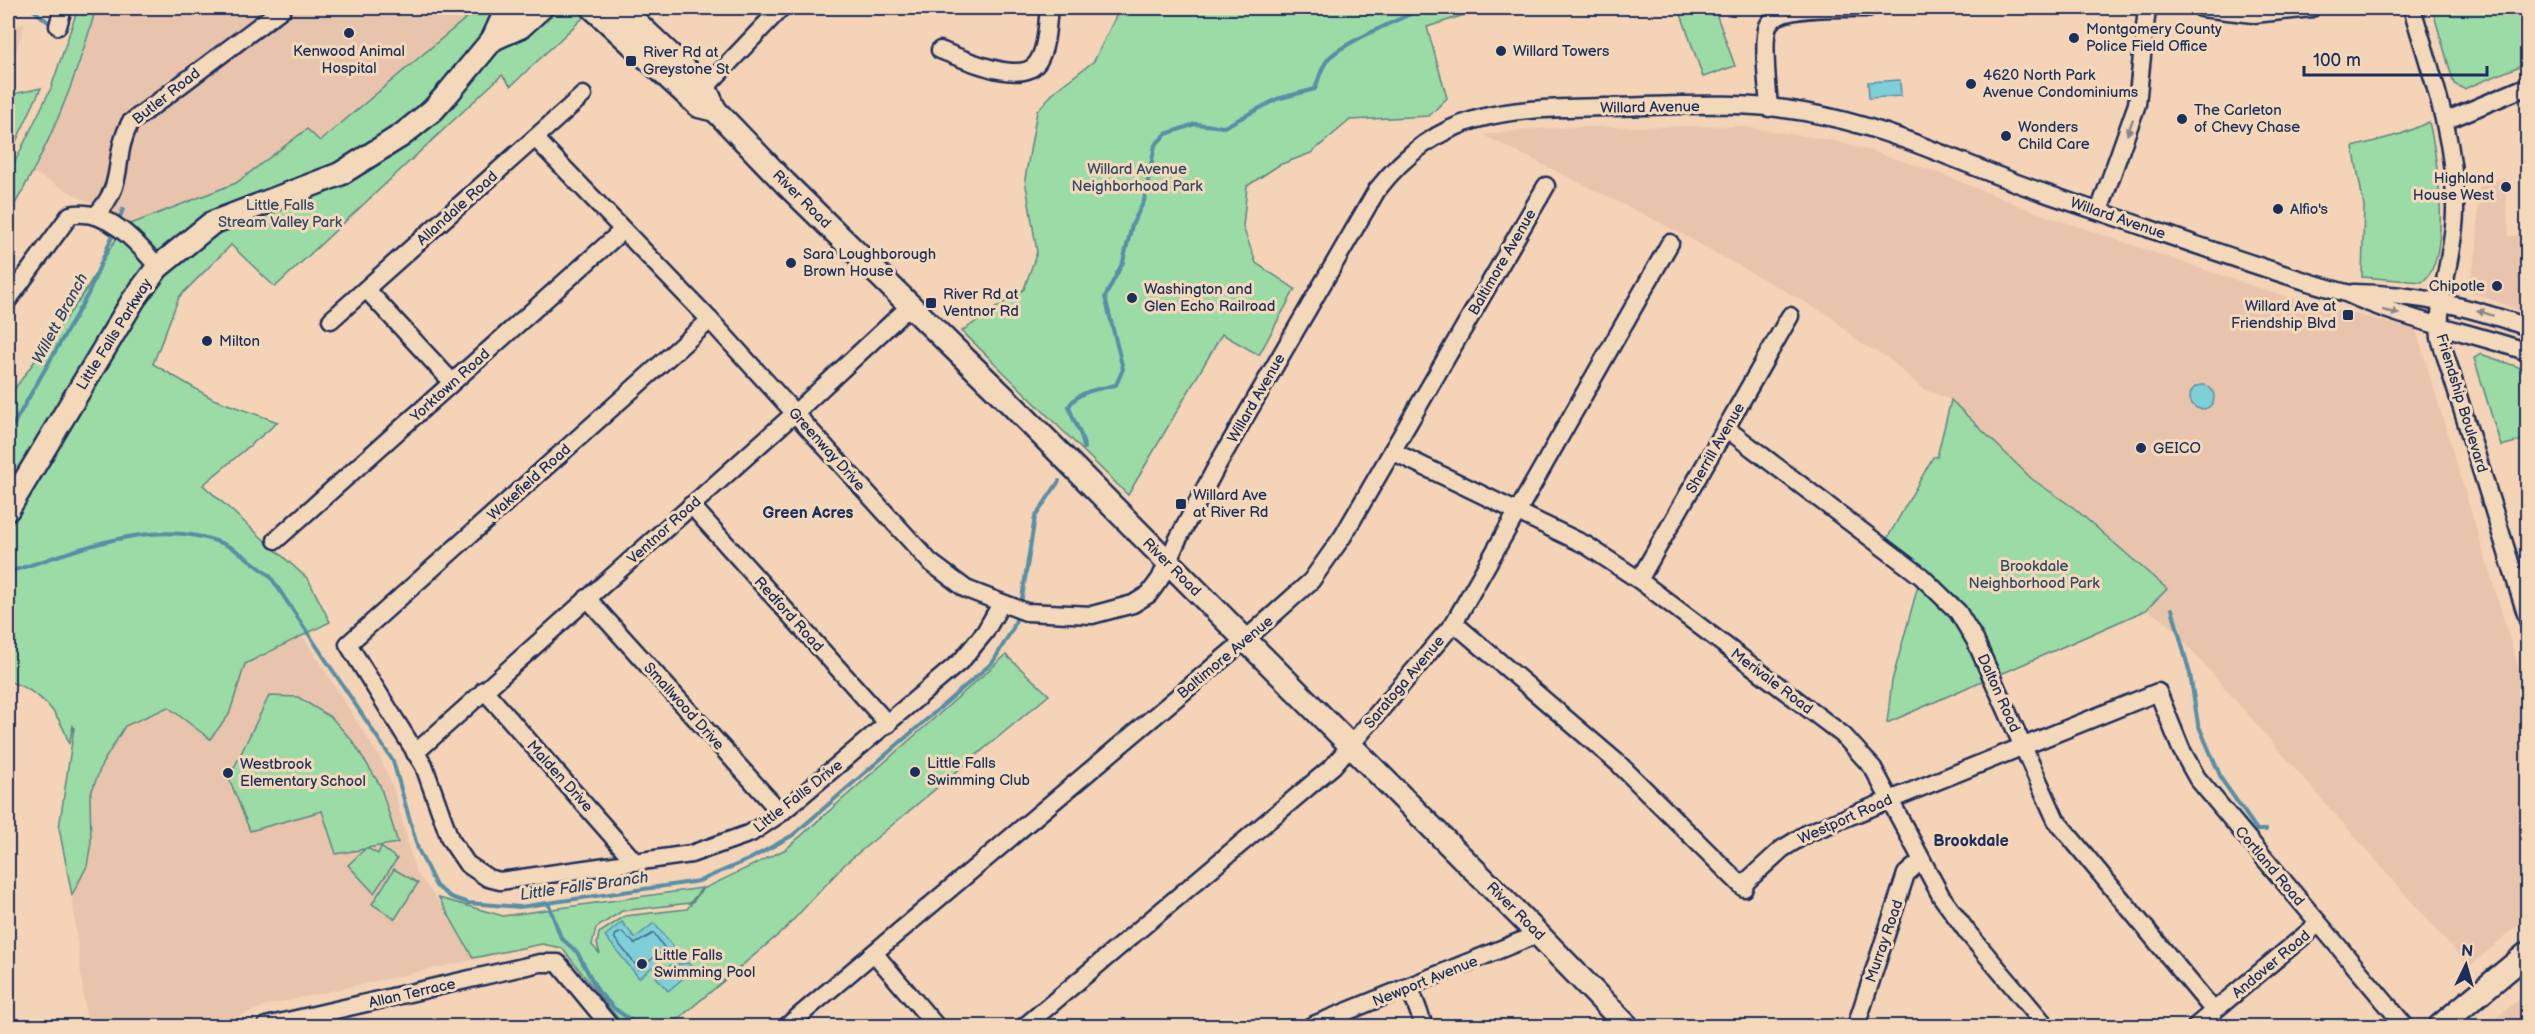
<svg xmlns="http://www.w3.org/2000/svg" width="2535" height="1034" font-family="'Balsamiq Sans',sans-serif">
<rect width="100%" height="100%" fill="#f4d3b6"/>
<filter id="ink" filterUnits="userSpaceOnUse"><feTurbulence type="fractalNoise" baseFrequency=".0167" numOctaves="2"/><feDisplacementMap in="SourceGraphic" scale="12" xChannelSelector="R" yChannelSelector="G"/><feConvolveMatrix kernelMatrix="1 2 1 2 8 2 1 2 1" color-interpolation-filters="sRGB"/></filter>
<g filter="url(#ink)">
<g fill="#e8c4ac">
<polygon points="96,8 478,8 320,142 307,130 236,183 130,224 34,173 79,69"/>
<polygon points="8,16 15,25 25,24 8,76"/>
<polygon points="1739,126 1830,140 1871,151 1939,173 2035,212 2270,292 2416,330 2527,696 2527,917 2469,967 2165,620 2146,610 2167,589 2074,508 2032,479 1951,400 1923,389 1887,357 1860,343 1830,316 1665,225 1483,135 1533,129 1580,127"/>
<polygon points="2504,178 2509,237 2527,232 2527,313 2468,291 2477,249 2479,185"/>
<polygon points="271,586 380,758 393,787 415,870 440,904 491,914 535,946 268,1005 213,1026 87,1026 64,827 83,669"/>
<polygon points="2527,993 2527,1026 2486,1026"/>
</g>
<g fill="#9bdba5" stroke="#5b8582" stroke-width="1.5">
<path d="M78 8H96C75 84 48 149 8 216V176L51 88Z"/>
<path d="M478 8H578L586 15 511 86 502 75 275 287 231 245 179 297 153 364 213 399 278 422 203 485 308 579 330 622 245 664 229 715 210 739 168 707 125 726 102 764 90 796 91 842 87 866 72 895 59 828 74 728 73 726 69 744C60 712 40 691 8 681V398L82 296 126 222 131 224 236 183 307 129 320 141Z"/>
<polygon points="1120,8 1486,8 1427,27 1447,98 1429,116 1350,120 1311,153 1279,165 1247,186 1243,227 1256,263 1295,289 1259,355 1222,334 1128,495 962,331 1024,289 1037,252 1025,179 1037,111 1056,90 1094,61"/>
<polygon points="1699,8 1714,8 1735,66 1703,77 1681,14"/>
<polygon points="2432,8 2527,8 2527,63 2464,89 2454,84"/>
<polygon points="41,88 8,159 8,95"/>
<path d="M2429 122C2437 156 2453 260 2422 282L2362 277 2364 206 2353 147 2401 134Z"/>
<polygon points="2481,354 2527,370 2527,439 2501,446 2474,358"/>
<polygon points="1951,400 2032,479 2074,508 2167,589 2146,610 2001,674 1955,596 1913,558 1887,539 1933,457 1937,457"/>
<path d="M1919 582C1948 612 1971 640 1984 680L1887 723 1892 681Z"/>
<polygon points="1006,655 1049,695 845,864 784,930 670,1026 624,1026 562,948 542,944 473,958 439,898 503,916 702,888 690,903 622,911 596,928 592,945 600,954 597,944 599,933 625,916 687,909 703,889 786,849"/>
<polygon points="269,696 298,697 332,718 354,743 380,785 398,843 367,848 378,854 381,847 397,859 374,893 348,865 365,849 336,854 322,811 250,831 229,778"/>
<polygon points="394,869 418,883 395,919 372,904"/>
</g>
<g fill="#7fcfd8" stroke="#578fa7" stroke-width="1.5">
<polygon points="1900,80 1901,96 1869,98 1868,82"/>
<circle cx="2202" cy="397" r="12"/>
<polygon points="622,922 635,938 654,923 675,949 639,978 605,936"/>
<polygon points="688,963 694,969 668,991 656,977 671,965"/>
</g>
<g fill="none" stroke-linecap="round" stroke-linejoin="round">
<polygon stroke="#436f8f" stroke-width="1.5" points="622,932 635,944 654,933 665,949 639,969 615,939 615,935"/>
<g stroke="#578fa7" stroke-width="4">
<polyline points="31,8 53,26"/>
<polyline points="118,222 123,209"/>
<polyline points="8,434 88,294 114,232"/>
<path d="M1084 448C1083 432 1072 421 1069 406 1079 390 1099 389 1116 385L1123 369 1105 297 1123 262 1132 225 1144 201 1155 145 1166 134 1195 124 1224 127 1277 99 1315 89C1319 78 1321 68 1328 59 1342 43 1401 19 1423 8"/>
<path d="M8 572C76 552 158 513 228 546 243 553 257 566 270 576L393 761 418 849 436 886 451 897 468 903 520 907 699 881 750 859 793 835 993 662 1013 628 1018 614"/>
<polyline points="1021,604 1035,517 1059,481"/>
<polyline points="2172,609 2190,674 2198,724 2222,780 2257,830 2266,830"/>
<polyline points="548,903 561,938 577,952 598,991 615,1009 639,1026"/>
</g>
<defs>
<g id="minor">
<polyline points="2201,8 2254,14 2312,8"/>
<path d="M2412 8C2431 73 2456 140 2455 210 2455 251 2436 300 2440 338L2528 620"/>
<polyline points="58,26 63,8"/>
<path d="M940 50C961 58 1021 86 1037 63 1047 49 1047 24 1049 8"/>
<polyline points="705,88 781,8"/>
<path d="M1769 108C1768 90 1762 41 1768 26 1778 3 1846 9 1868 8"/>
<polyline points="2445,121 2528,86"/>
<path d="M535 138 710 320 930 562 966 589 1026 612 1092 615 1133 604 1149 594 1160 579 1177 541 1219 462 1377 190C1441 108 1509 109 1604 107 1669 106 1739 100 1804 112 1881 125 1942 155 2014 182 2059 199 2105 213 2150 229 2215 251 2280 275 2346 293 2403 320 2467 331 2528 352"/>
<polyline points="2099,211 2137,104 2147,8"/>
<path d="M95 216C128 182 111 159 130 123L283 8"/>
<polyline points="366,289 452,382"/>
<path d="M2353 293C2419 294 2465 306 2528 327"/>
<path d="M8 300 70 215C106 207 137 242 158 267"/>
<polyline points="331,320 583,95"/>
<polyline points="710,320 348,644 424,766 450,839 467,864 488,878 500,881 691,854 751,833 781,813 962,660 985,632 1001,604"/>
<polyline points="1727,429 1921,576 1958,612 1975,640 2056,820 2214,1011"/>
<polyline points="1392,451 1586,545 1639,580 1843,735 1873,768 1941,896 1968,933 2046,1026"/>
<polyline points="691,505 888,724"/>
<polyline points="276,540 623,230"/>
<polyline points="1639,580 1790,316"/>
<polyline points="587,598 781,813"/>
<polyline points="1454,623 1619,764 1744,888 1746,882 1782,849 1808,833 2158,692 2181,749 2197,778 2405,1026"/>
<polyline points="484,690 635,862"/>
<polyline points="415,753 795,413 911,305"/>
<polyline points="874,953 936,1026"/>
<polyline points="1410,988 1424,1026"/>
<polyline points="266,1026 540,963 558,963 610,1026"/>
<polyline points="787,1026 1245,640 1311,581 1343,536 1546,186"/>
<polyline points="1025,1026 1333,766 1454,623 1670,243"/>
<polyline points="1311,1026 1538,934"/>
<polyline points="1856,1026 1906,874 1921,861"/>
<polyline points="2196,1026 2318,924"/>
</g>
<g id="major">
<polyline points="593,8 699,106 715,110"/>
<polyline points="621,8 705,88 715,110 785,183 1010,403 1538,934 1627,1026"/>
<polyline points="493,39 520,27 541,8"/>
<polyline points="8,509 134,299 158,267 212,223 340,174 402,135 433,110 449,92 493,39 504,15 512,8"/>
<polyline points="2440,1026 2528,953"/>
</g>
</defs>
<use href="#minor" stroke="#1b2f5e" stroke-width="21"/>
<use href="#major" stroke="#1b2f5e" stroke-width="27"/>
<use href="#minor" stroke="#f4d8ba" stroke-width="16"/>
<use href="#major" stroke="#f4d8ba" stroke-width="22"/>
</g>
<defs><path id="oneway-solid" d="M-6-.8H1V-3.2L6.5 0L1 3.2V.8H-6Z" transform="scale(1.5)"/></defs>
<g fill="#88848c">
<use href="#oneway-solid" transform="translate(2130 127) rotate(110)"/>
<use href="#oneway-solid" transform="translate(2391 312) rotate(13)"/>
<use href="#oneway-solid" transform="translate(2485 313) rotate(-161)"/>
</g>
</g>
<g fill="#1b2f5e" stroke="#f4d8ba" stroke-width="2">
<circle cx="349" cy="33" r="6"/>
<circle cx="2074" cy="38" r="6"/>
<circle cx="1501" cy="51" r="6"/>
<rect x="625" y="55" width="12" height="12" rx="3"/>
<circle cx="1971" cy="84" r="6"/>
<circle cx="2182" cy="119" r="6"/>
<circle cx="2006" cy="136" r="6"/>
<circle cx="2506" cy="187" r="6"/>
<circle cx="2278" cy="209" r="6"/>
<circle cx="791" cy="263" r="6"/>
<circle cx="2497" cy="286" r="6"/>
<circle cx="1132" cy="298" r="6"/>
<rect x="925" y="297" width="12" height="12" rx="3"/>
<rect x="2342" y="309" width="12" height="12" rx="3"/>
<circle cx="207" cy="341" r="6"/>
<circle cx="2141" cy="448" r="6"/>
<rect x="1175" y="498" width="12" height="12" rx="3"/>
<circle cx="915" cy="772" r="6"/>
<circle cx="228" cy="773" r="6"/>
<circle cx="642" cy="964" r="6"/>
</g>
<g text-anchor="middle" stroke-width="6" stroke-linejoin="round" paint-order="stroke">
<g font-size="15" fill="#1b2f5e" stroke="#f4d8ba" text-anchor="start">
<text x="2086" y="34">Montgomery County<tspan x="2086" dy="17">Police Field Office</tspan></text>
<text x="349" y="56" text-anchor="middle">Kenwood Animal<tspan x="349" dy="17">Hospital</tspan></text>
<text x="1513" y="56">Willard Towers</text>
<text x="643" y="57">River Rd at<tspan x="643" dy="17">Greystone St</tspan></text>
<text x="1983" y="80">4620 North Park<tspan x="1983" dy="17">Avenue Condominiums</tspan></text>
<text x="2194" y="115">The Carleton<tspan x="2194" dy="17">of Chevy Chase</tspan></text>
<text x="2018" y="132">Wonders<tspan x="2018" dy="17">Child Care</tspan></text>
<text x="2494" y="183" text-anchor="end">Highland<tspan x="2494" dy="17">House West</tspan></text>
<text x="2290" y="214">Alfio's</text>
<text x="803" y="259">Sara Loughborough<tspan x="803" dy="17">Brown House</tspan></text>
<text x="2485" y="291" text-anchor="end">Chipotle</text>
<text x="1144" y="294">Washington and<tspan x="1144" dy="17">Glen Echo Railroad</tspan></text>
<text x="943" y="299">River Rd at<tspan x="943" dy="17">Ventnor Rd</tspan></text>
<text x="2336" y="311" text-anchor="end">Willard Ave at<tspan x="2336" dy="17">Friendship Blvd</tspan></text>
<text x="219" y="346">Milton</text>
<text x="2153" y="453">GEICO</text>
<text x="1193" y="500">Willard Ave<tspan x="1193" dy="17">at River Rd</tspan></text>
<text x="927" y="768">Little Falls<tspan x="927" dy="17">Swimming Club</tspan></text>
<text x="240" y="769">Westbrook<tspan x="240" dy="17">Elementary School</tspan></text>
<text x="654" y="960">Little Falls<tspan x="654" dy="17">Swimming Pool</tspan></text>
</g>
<g font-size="15" fill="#1b2f5e" stroke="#f4d8ba">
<text transform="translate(166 96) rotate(-38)" y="5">Butler Road</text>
<text transform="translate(1650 107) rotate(-1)" y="5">Willard Avenue</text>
<text transform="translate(802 199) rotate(45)" y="5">River Road</text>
<text transform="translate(457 208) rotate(-42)" y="5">Allandale Road</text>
<text transform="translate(2118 218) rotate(19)" y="5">Willard Avenue</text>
<text transform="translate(1502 262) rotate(-60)" y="5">Baltimore Avenue</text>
<text transform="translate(114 334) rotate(-58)" y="5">Little Falls Parkway</text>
<text transform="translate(450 385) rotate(-42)" y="5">Yorktown Road</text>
<text transform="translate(1256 398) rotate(-60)" y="5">Willard Avenue</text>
<text transform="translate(2462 403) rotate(73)" y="5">Friendship Boulevard</text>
<text transform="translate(1715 448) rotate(-60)" y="5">Sherrill Avenue</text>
<text transform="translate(827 449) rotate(48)" y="5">Greenway Drive</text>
<text transform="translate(529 482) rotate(-42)" y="5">Wakefield Road</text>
<text transform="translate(664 530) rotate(-42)" y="5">Ventnor Road</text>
<text transform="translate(1172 567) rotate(45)" y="5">River Road</text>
<text transform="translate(789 614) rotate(48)" y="5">Redford Road</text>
<text transform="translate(1225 657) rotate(-40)" y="5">Baltimore Avenue</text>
<text transform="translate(1772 681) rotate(37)" y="5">Merivale Road</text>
<text transform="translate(1404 682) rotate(-50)" y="5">Saratoga Avenue</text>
<text transform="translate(1999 693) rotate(66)" y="5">Dalton Road</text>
<text transform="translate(684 706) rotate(48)" y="5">Smallwood Drive</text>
<text transform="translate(560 776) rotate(48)" y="5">Malden Drive</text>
<text transform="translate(798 796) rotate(-38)" y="5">Little Falls Drive</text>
<text transform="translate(1845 819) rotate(-24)" y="5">Westport Road</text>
<text transform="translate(2270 866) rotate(50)" y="5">Cortland Road</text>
<text transform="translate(1516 911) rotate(45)" y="5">River Road</text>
<text transform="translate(1884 941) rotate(-71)" y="5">Murray Road</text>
<text transform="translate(2271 964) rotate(-40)" y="5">Andover Road</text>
<text transform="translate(1425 981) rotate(-22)" y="5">Newport Avenue</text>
<text transform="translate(412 993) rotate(-13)" y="5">Allan Terrace</text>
</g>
<g font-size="15" fill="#2e4969" stroke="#f4d8ba">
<text x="1137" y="174">Willard Avenue<tspan x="1137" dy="17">Neighborhood Park</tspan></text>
<text x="280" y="210">Little Falls<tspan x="280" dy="17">Stream Valley Park</tspan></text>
<text x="2034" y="571">Brookdale<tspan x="2034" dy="17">Neighborhood Park</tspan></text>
</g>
<g font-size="16" font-style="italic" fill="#2a4770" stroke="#f4d8ba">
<text transform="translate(59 318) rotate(-62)" y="6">Willett Branch</text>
<text transform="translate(584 885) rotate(-8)" y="6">Little Falls Branch</text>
</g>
<g font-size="16" font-weight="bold" fill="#1b2f5e" stroke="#f4d8ba">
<text x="808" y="518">Green Acres</text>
<text x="1971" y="846">Brookdale</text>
</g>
</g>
<rect width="2535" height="1034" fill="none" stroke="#f4d8ba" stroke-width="30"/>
<rect x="15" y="15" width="2505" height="1004" fill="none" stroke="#1b2f5e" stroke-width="2" filter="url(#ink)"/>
<g transform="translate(2466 965) rotate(5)" stroke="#f4d8ba" stroke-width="4.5" paint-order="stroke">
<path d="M0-4.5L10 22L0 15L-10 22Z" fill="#1b2f5e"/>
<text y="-9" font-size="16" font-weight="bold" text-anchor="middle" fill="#1b2f5e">N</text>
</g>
<path d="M2304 66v9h183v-9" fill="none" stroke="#1b2f5e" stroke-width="3"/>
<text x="2313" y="66" font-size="18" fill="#1b2f5e" stroke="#f4d8ba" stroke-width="4.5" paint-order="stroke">100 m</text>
</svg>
